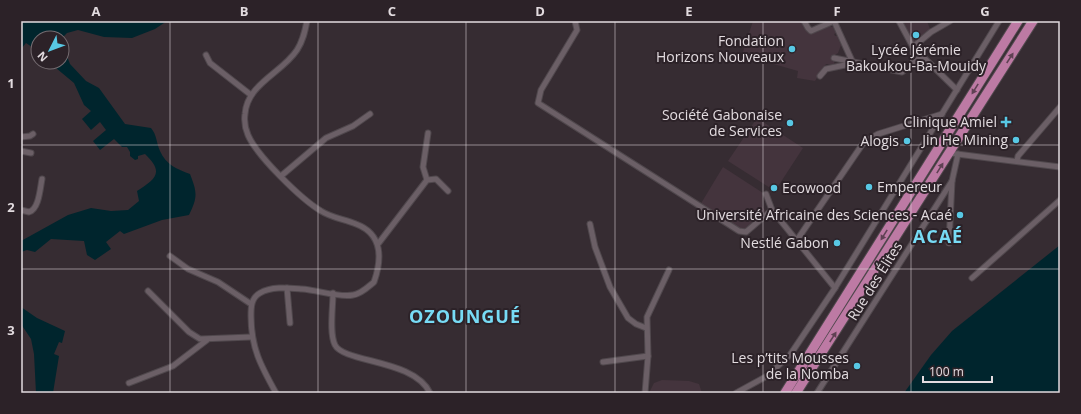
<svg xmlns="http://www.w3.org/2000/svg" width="1081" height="414" font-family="'Open Sans',sans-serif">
<rect width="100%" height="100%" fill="#362c32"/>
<g fill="#44343d">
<polygon points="753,21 802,21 809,33 815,33 828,26 833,27 836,33 834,34 835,36 837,36 841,45 838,53 835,55 834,65 826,64 815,81 797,78 798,71 742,55"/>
<polygon points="902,21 927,21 930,29 916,42 913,42"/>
<polygon points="757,118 803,148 775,191 728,161"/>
<polygon points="723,167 763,193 762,206 766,212 744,232 700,205"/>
<polygon points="662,380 689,381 699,384 702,393 649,393 654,383"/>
</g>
<g fill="#00252d">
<polygon points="21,21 167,21 155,29 132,38 104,37 78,30 67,33 62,38 38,38 38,51 26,43 21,49"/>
<path d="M62 44 70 64 86 81 99 88 125 124 151 128C157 135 156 142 160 151 166 165 177 169 190 174 197 192 198 197 189 215L162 220 124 234 120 231 106 242 111 249 95 260 87 255 84 241 51 239 35 252 27 250 21 252V241L68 215 91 208 111 211 128 210 139 201 137 191C155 179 165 173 145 154L138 156V159L135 160 130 156V152L127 147H122L114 139 100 150 93 141 106 130 100 122 91 130 82 119 91 111 84 105 74 83 50 63 46 62H62Z"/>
<polygon points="1060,245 1060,393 904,393 931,355 952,331"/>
<polygon points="21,307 37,318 65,331 62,343 59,342 54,354 59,356 53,393 36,393 34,354 31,339 21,324"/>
</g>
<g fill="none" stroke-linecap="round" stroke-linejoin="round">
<defs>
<g id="street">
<polyline points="575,21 577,30 541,90 538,103 739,231 746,232 772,210"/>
<polyline points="804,21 808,28 811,31 834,21"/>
<polyline points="834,21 853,63"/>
<polyline points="899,21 913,47 957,90"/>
<polyline points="913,47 931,32 950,21"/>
<polyline points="206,55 210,63 251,95"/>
<polyline points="834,58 902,72 921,57"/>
<polyline points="820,76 826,69 850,64"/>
<polyline points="21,137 30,136 33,134"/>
<polyline points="21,151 31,153"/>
<polyline points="949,153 1060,167"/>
<polyline points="1017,161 1018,156 1060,107"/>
<polyline points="281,176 326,138 353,126 370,114"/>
<polyline points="427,180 423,167 428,133"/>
<polyline points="766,194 772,210 835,288"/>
<path d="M21 210 29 212C39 209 40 189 42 179"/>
<polyline points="590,224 595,247 610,287 628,318 636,324 646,328"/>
<polyline points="797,240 864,142 878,134 942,114"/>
<polyline points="949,243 952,181 958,154"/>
<polyline points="378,244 427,180 436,179 448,191"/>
<polyline points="170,256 188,269 218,282 251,304"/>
<polyline points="972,278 1060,200"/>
<polyline points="287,288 290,323"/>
<polyline points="148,291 189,332 200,339 251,337"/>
<path d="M333 293C333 307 329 333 335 345 344 363 414 359 430 393"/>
<polyline points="603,362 648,356"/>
<polyline points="129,383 173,366 207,340"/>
<path d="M276 393C261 366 251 348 251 316 251 307 251 298 260 293 272 286 289 288 302 289 317 290 340 298 353 295 361 294 368 287 374 282 382 259 383 234 356 224 344 219 332 218 321 211 301 199 257 156 248 135 245 128 244 121 245 114 247 84 282 73 297 50 303 41 305 31 307 21"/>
<polyline points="645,393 648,356 647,317 669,270"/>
<polyline points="736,393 767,376 790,355 835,288 999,21"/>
<polyline points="817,393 952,181"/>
</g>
<g id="highway">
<polyline points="785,393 1018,21"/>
<polyline points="796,393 1033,21"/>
</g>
</defs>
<use href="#street" stroke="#50484d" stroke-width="7"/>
<use href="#highway" stroke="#50484d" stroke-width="11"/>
<use href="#street" stroke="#6b5f66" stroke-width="5"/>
<use href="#highway" stroke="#bd7aa4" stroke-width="9"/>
</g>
<defs><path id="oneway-solid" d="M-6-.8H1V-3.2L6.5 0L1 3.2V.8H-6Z"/></defs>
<g fill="#5f4153">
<use href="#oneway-solid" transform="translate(1010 58) rotate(-57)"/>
<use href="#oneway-solid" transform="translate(975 89) rotate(122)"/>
<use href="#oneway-solid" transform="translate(940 168) rotate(-58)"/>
<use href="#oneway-solid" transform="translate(884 235) rotate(122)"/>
<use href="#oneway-solid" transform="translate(833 337) rotate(-57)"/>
</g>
<path fill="none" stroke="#e2dbdf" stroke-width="1" stroke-opacity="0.55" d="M170 21V393M318 21V393M466 21V393M615 21V393M763 21V393M911 21V393M21 145H1060M21 269H1060"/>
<g fill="#58c8e4" stroke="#2c2228" stroke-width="1.5">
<circle cx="916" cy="35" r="4"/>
<circle cx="792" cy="49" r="4"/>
<path d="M1004 116h4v4h4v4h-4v4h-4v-4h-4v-4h4z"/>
<circle cx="790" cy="123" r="4"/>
<circle cx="1016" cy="140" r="4"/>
<circle cx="907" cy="141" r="4"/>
<circle cx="869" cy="187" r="4"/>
<circle cx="774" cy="188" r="4"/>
<circle cx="960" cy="215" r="4"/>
<circle cx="837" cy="243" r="4"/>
<circle cx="857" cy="366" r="4"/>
</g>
<g text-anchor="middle" stroke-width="4" stroke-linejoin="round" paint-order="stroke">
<g font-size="14" fill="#e2dbdf" stroke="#2c2228" text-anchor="end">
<text x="784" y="46">Fondation<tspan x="784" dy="16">Horizons Nouveaux</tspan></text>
<text x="916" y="55" text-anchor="middle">Lycée Jérémie<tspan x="916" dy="16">Bakoukou-Ba-Mouidy</tspan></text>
<text x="782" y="120">Société Gabonaise<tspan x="782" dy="16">de Services</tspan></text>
<text x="997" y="127">Clinique Amiel</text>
<text x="1008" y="145">Jin He Mining</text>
<text x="899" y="146">Alogis</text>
<text x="877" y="192" text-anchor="start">Empereur</text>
<text x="782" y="193" text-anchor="start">Ecowood</text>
<text x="952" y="220">Université Africaine des Sciences - Acaé</text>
<text x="829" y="248">Nestlé Gabon</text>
<text x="849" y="363">Les p’tits Mousses<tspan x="849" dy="16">de la Nomba</tspan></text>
</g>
<g font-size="14" fill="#e2dbdf" stroke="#2c2228">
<text transform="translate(875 281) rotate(-58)" y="5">Rue des Élites</text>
</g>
<g font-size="18" font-weight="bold" letter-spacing="1" fill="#77dbf5" stroke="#2c2228">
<text x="938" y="243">ACAÉ</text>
<text x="465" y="323">OZOUNGUÉ</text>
</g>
</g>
<rect width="1081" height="414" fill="none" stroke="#2c2228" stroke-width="44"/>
<g transform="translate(50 50) rotate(228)"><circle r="19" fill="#2c2228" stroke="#756c71"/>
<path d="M0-3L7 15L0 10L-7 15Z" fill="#58c8e4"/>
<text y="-6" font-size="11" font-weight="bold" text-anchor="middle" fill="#e2dbdf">N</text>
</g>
<path d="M923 376v6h69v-6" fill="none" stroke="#e2dbdf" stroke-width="2"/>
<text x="929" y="376" font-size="12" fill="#e2dbdf" stroke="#2c2228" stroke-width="3" paint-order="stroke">100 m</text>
<rect x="22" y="22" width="1037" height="370" fill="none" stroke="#e2dbdf" stroke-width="1.5"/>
<g font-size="13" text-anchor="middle" font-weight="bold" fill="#e2dbdf">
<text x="96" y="16">A</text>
<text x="244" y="16">B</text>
<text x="392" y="16">C</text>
<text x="540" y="16">D</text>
<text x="689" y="16">E</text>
<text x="837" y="16">F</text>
<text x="985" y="16">G</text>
<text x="11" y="88">1</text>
<text x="11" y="212">2</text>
<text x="11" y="335">3</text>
</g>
</svg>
